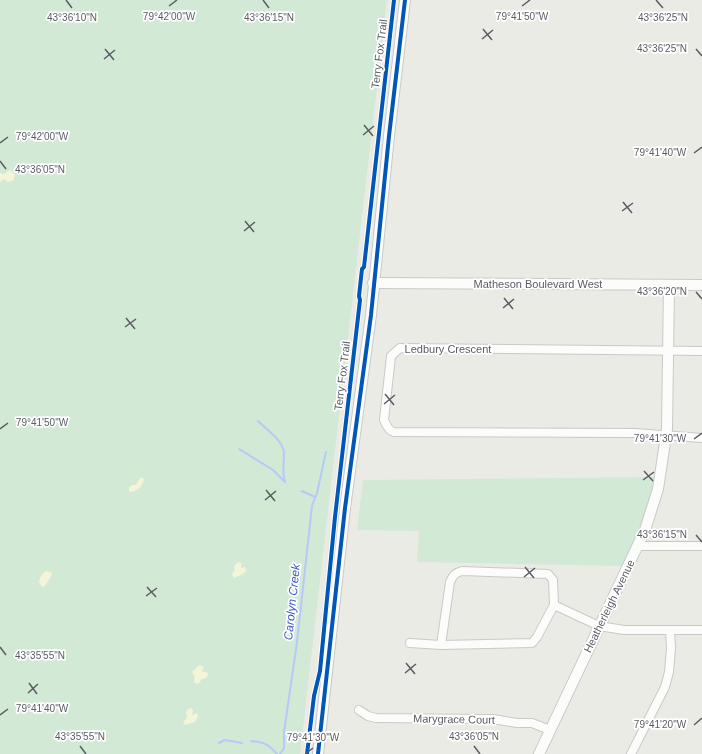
<svg xmlns="http://www.w3.org/2000/svg" width="702" height="754" font-family="Arial,sans-serif">
<rect width="100%" height="100%" fill="#ebebe5"/>
<g fill="#d1e9d5">
<polygon points="0,0 387,0 300,754 0,754"/>
<path d="M655 477C650 508 636 537 623 566L417 562 419 531 357 530 363 480Z"/>
</g>
<g fill="#f4f5d8">
<polygon points="10,170 15,175 13,181 8,182 4,179 0,182 0,173 4,174"/>
<path d="M140 478H143L144 480C142 487 137 491 131 492L129 491V487L132 485H136Z"/>
<polygon points="238,562 241,563 241,568 245,567 246,571 243,574 234,578 232,574 235,570 234,566"/>
<path d="M47 571 52 573C52 576 47 582 45 586L42 587 39 582C40 577 42 573 47 571Z"/>
<polygon points="199,665 204,667 202,672 207,672 208,675 206,678 202,679 199,683 196,684 194,681 195,676 192,672"/>
<polygon points="191,708 193,711 192,715 197,713 198,717 195,722 185,725 183,723 187,717 186,712 188,709"/>
</g>
<g fill="none" stroke-linecap="round" stroke-linejoin="round">
<g stroke="#b7caf7" stroke-width="2">
<path d="M258 421C267 430 283 440 284 453 284 463 282 472 285 482"/>
<polyline points="239,449 273,470 284,481"/>
<polyline points="302,491 315,497"/>
<path d="M251 741C264 742 268 744 277 754"/>
<polyline points="219,743 225,740 242,743"/>
<polyline points="280,754 284,748 284,732 297,642 312,506 317,493 326,452"/>
</g>
<defs>
<g id="minor">
<path d="M702 351 400 348 391 356 384 420C386 425 389 431 394 432L635 433 702 438"/>
<polyline points="637,546 702,546"/>
<polyline points="410,643 441,645 532,643 537,637 554,605 599,626 624,630 702,630"/>
<path d="M441 645 450 582C453 575 455 573 462 571L548 574 553 580 554 605"/>
<polyline points="359,710 368,716 376,718 493,719 517,723 532,723 550,730"/>
<polyline points="631,754 665,687 669,672 671,648 670,630"/>
</g>
<g id="tertiary">
<polyline points="373,283 702,285"/>
<polyline points="318,754 345,508 371,315 389,136 405,0"/>
<polyline points="539,754 645,530 658,489 667,429 669,285"/>
</g>
</defs>
<use href="#minor" stroke="#c9c9c8" stroke-width="10"/>
<use href="#tertiary" stroke="#c9c9c8" stroke-width="12"/>
<use href="#minor" stroke="#fcfcfb" stroke-width="8"/>
<use href="#tertiary" stroke="#fcfcfb" stroke-width="10"/>
<defs>
<g id="cycleway">
<polyline points="307,754 314,696 320,671 335,517 360,300 359,296 362,269 364,267 394,0"/>
<polyline points="318,754 345,508 371,315 389,136 405,0"/>
</g>
</defs>
<use href="#cycleway" stroke="#fff" stroke-width="6"/>
<use href="#cycleway" stroke="#0057b8" stroke-width="4"/>
</g>
<path fill="none" stroke="#5a5c64" stroke-width="1.5" d="M66 0 72 8M263 0 269 8M656 0 663 8M169 6 177 0M522 6 530 0M483 29 492 40M482 39 493 30M105 49 114 60M696 49 702 56M104 59 115 50M364 125 373 136M363 135 374 126M0 143 8 137M694 153 702 147M0 161 6 169M623 202 632 213M622 211 633 203M245 221 254 232M244 231 255 222M696 292 702 299M504 298 513 309M503 308 514 299M126 318 135 329M125 327 136 319M385 394 394 405M384 404 395 395M0 429 8 423M694 439 702 433M644 471 653 481M643 480 654 472M266 490 275 501M265 500 276 491M696 535 702 542M525 567 534 578M524 577 535 568M147 587 156 597M146 596 157 588M0 647 6 655M406 663 415 674M405 673 416 664M29 683 37 694M28 693 38 684M0 715 8 709M694 725 702 718M80 746 86 754M474 746 480 754M305 754 313 748"/>
<g text-anchor="middle" stroke-width="3.5" stroke-linejoin="round" paint-order="stroke">
<g font-size="11" fill="#5a5c64" stroke="#fff">
<text transform="translate(379 54) rotate(-83)" y="4">Terry Fox Trail</text>
<text x="538" y="288">Matheson Boulevard West</text>
<text x="448" y="353">Ledbury Crescent</text>
<text transform="translate(342 376) rotate(-83)" y="4">Terry Fox Trail</text>
<text transform="translate(609 606) rotate(-64)" y="4">Heatherleigh Avenue</text>
<text transform="translate(454 719) rotate(1)" y="4">Marygrace Court</text>
</g>
<g font-size="12" font-style="italic" fill="#3b5acb" stroke="#fff">
<text transform="translate(292 602) rotate(-84)" y="4">Carolyn Creek</text>
</g>
</g>
<g font-size="10" text-anchor="middle" fill="#5a5c64" stroke="#fff" stroke-width="3.5" stroke-linejoin="round" paint-order="stroke">
<text x="169" y="20">79°42'00"W</text>
<text x="522" y="20">79°41'50"W</text>
<text x="72" y="21">43°36'10"N</text>
<text x="269" y="21">43°36'15"N</text>
<text x="663" y="21">43°36'25"N</text>
<text x="662" y="52">43°36'25"N</text>
<text x="42" y="140">79°42'00"W</text>
<text x="660" y="156">79°41'40"W</text>
<text x="40" y="173">43°36'05"N</text>
<text x="662" y="295">43°36'20"N</text>
<text x="42" y="426">79°41'50"W</text>
<text x="660" y="442">79°41'30"W</text>
<text x="662" y="538">43°36'15"N</text>
<text x="40" y="659">43°35'55"N</text>
<text x="42" y="712">79°41'40"W</text>
<text x="660" y="728">79°41'20"W</text>
<text x="80" y="740">43°35'55"N</text>
<text x="474" y="740">43°36'05"N</text>
<text x="313" y="741">79°41'30"W</text>
</g>
</svg>
